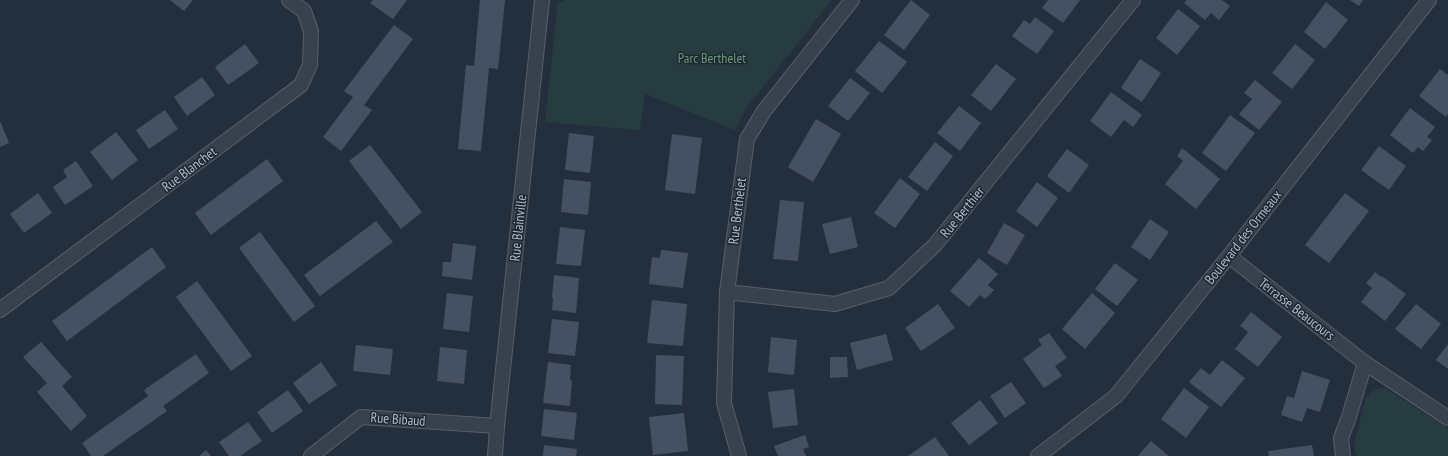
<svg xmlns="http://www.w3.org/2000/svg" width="1448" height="456" font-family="'PT Sans Narrow',sans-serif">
<rect width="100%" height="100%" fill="#242f3e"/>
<g fill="#263c3f">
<polygon points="565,0 832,0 747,107 735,130 645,94 640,130 545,122 558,2 562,2"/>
<polygon points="1385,388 1448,428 1448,456 1357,456 1355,452 1355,440 1366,398 1375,389"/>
</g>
<g fill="#455162">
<polygon points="170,0 193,0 184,11"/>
<polygon points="373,0 407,0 393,19 370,3"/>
<polygon points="480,0 505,0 498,69 489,68 481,151 458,149 466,65 474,66"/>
<polygon points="911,0 930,15 904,50 884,35"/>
<polygon points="1048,0 1080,0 1063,23 1042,8"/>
<polygon points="1187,0 1222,0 1230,6 1219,20 1211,13 1205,20 1184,3"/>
<polygon points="1350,0 1363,0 1359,6"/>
<polygon points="1326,2 1348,20 1325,49 1304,32"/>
<polygon points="1178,9 1200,26 1177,55 1156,38"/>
<polygon points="1035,17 1054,31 1037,54 1012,36 1024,20 1030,24"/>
<polygon points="394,25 413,39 364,105 372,110 341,151 323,137 353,97 344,91"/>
<polygon points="879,41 907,62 882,93 855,71"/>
<polygon points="245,44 259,63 228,85 215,67"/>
<polygon points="1295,44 1315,60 1292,89 1272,73"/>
<polygon points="1140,59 1161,73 1142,102 1121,88"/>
<polygon points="996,64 1016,79 991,111 971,95"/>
<polygon points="1440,69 1448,75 1448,114 1446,117 1419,96"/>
<polygon points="202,77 215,95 187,116 174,97"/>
<polygon points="850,78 870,93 848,121 828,106"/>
<polygon points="1255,80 1282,102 1259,130 1239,114 1252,99 1244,93"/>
<polygon points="1111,92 1142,115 1133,127 1124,120 1111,137 1090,121"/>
<polygon points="959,106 981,123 960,151 937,133"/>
<polygon points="1410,108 1435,127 1427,137 1432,140 1423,151 1418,147 1413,153 1390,135"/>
<polygon points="165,110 178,129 149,149 136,130"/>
<polygon points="1230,115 1255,133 1226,171 1202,153"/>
<polygon points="816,119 841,134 813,182 788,167"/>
<polygon points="0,121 9,143 0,147"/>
<polygon points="116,132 138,160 112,180 90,152"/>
<polygon points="569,133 594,136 590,173 565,170"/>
<polygon points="672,134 702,138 695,194 665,190"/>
<polygon points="935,142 953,156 927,191 908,177"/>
<polygon points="370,145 422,212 401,229 349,161"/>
<polygon points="1379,146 1406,166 1389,190 1361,170"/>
<polygon points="1182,148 1220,179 1196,209 1165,184 1183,161 1177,156"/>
<polygon points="1067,149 1089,165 1069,193 1047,176"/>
<polygon points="267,159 283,181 211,235 195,213"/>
<polygon points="76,161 93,186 65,205 53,187 67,177 63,170"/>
<polygon points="900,178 920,194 895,228 874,213"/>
<polygon points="564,179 591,182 588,215 561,212"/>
<polygon points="1037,182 1058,198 1037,227 1016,211"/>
<polygon points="38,193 52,213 24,233 10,214"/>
<polygon points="1345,193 1369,211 1329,263 1305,245"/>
<polygon points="780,200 804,202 798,261 773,259"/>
<polygon points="851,217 858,247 830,254 822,224"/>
<polygon points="1150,219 1169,232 1150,260 1131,247"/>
<polygon points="376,221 393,242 320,296 304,275"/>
<polygon points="1004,223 1025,235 1007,265 987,253"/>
<polygon points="560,227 585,230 581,266 556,264"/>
<polygon points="260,232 315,306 294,322 239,248"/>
<polygon points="453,243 476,246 472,280 442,276 443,262 451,262"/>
<polygon points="152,247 166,267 67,341 52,321"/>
<polygon points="661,250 688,253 683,288 649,284 652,257 660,258"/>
<polygon points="979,258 998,274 988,285 994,290 985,299 980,295 969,307 950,291"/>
<polygon points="1115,263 1138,280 1117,306 1095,289"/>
<polygon points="1375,272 1381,277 1382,276 1406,294 1385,321 1361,302 1372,288 1366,283"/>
<polygon points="554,275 579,278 576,313 552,310 553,298 552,298"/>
<polygon points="197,281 252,356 231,371 176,297"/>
<polygon points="447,293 473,296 469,332 443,329"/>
<polygon points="1092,293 1115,313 1085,349 1062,329"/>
<polygon points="652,300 687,304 683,346 647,343"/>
<polygon points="938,304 955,328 921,351 905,328"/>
<polygon points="1416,304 1441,324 1421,349 1395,329"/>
<polygon points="1251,312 1282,337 1258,367 1235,349 1248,332 1240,326"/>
<polygon points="552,319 579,322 575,356 548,353"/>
<polygon points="1049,333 1067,358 1055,366 1062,376 1044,388 1023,359 1042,345 1038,340"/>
<polygon points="886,334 893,360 857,370 850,343"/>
<polygon points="771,337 797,340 794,375 768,372"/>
<polygon points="41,342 72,377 62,386 87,416 71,431 37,392 47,383 23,357"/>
<polygon points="1448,344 1448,369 1436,360"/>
<polygon points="356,345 393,349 390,375 353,371"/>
<polygon points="440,347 467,350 464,384 437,381"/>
<polygon points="196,354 209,373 163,406 167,411 103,456 91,456 82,443 148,396 144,390"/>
<polygon points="656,355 684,356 682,405 655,404"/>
<polygon points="830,357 847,357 848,377 830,378"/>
<polygon points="1222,360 1245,378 1221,407 1189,382 1201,368 1210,375"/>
<polygon points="321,362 337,385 309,404 293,383"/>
<polygon points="548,362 571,365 570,380 572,381 570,406 543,403"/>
<polygon points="1302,371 1330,380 1320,412 1307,408 1302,422 1281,415 1287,396 1294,398"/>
<polygon points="1011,382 1026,403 1005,418 990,396"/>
<polygon points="1184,388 1209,407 1186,438 1161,419"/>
<polygon points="794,389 798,425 773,428 768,392"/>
<polygon points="288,390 303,411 272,433 257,412"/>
<polygon points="980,400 998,423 969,445 951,423"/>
<polygon points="544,409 577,413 574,440 541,436"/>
<polygon points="684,413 688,451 653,455 649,417"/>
<polygon points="248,422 262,441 240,456 229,456 219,442"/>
<polygon points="805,435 809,447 803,449 806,456 778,456 774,446"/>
<polygon points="935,437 949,456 908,456"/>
<polygon points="1151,441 1169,456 1138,456"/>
<polygon points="544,445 577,449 576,456 543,456"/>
<polygon points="1312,445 1314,456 1269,456 1268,451"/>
<polygon points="206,450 211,456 199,456"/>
</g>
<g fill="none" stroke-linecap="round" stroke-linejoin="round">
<defs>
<g id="street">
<polyline points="1229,256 1365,363 1448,418"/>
<polyline points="727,292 835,304 889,288 935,245 1133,0"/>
<polyline points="0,310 301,85 310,65 311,31 304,11 289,0"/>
<polyline points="311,456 361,417 497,426"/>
<polyline points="495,456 497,426 542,0"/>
<polyline points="739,456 724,403 727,292 747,139 764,111 852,0"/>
<polyline points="1038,456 1116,396 1229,256 1429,0"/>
<polyline points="1343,456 1341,438 1348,420 1365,363"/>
</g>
</defs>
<use href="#street" stroke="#565f6c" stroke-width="16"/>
<use href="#street" stroke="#38414e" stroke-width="14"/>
</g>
<g text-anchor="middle" stroke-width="3" stroke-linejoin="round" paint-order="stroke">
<g font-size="14" fill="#6b9a76" stroke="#1d2633">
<text x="712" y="63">Parc Berthelet</text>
</g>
<g font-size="14" fill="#b4bcc9" stroke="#1d2633">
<text transform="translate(189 169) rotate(-37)" y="5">Rue Blanchet</text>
<text transform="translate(737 211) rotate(-83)" y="5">Rue Berthelet</text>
<text transform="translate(962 212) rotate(-51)" y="5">Rue Berthier</text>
<text transform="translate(518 228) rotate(-84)" y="5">Rue Blainville</text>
<text transform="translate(1243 237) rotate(-52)" y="5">Boulevard des Ormeaux</text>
<text transform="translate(1297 309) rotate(38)" y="5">Terrasse Beaucours</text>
<text transform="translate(398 419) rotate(4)" y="5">Rue Bibaud</text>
</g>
</g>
</svg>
